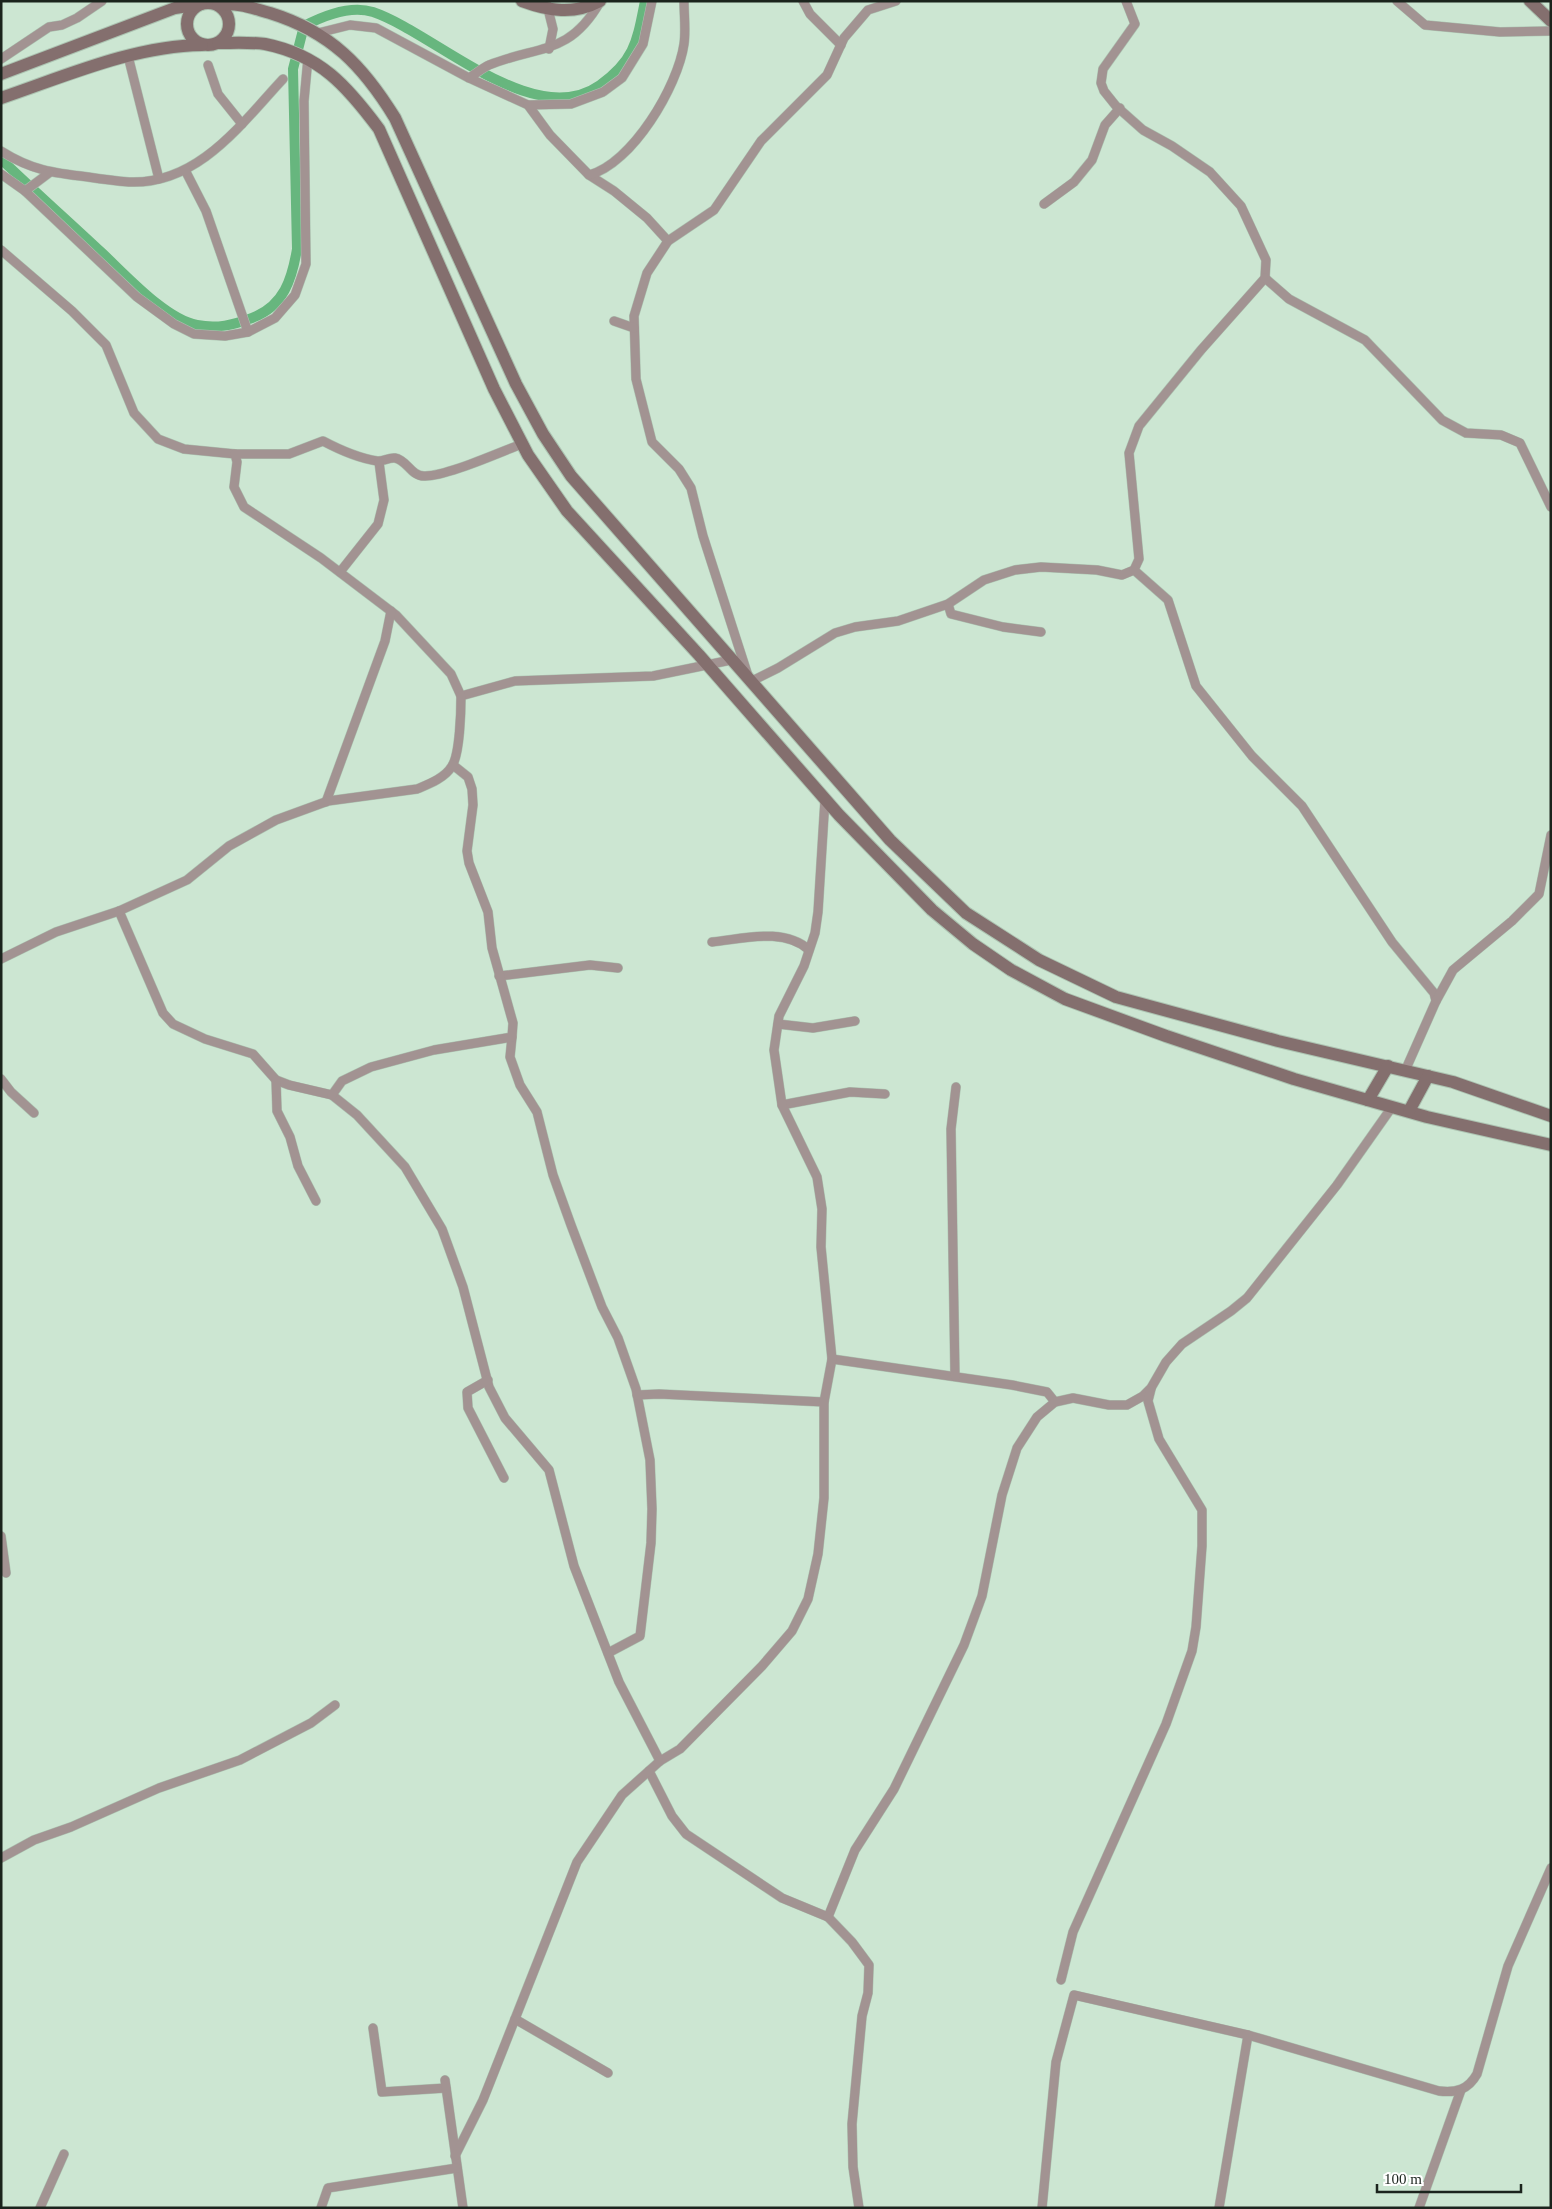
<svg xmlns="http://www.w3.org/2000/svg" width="1552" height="2209" font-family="'Times New Roman',serif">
<rect width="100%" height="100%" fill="#cce6d2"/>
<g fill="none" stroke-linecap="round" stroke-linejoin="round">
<path stroke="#67b67e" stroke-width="10" d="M1 159C34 191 68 221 101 252 125 274 165 319 197 325 217 329 233 325 252 318 284 306 292 279 297 249L293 69 304 26C323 16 351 5 373 12 435 33 534 132 600 85 635 60 637 41 645 1"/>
<defs>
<g id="street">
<polyline points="546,1 553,29 549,49"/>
<polyline points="803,1 810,14 841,45"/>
<polyline points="896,1 868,10 844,38 827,75 761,141 714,210 668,241 647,273 634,316 636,379 652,442 679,469 691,488 703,536 750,682 778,668 835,633 855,627 898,621 948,604 984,580 1015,570 1041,567 1097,570 1122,575 1134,570 1139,559 1129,453 1139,426 1201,350 1265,278 1266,260 1241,206 1210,172 1172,146 1143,130 1116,106 1104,91 1101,83 1103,69 1135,24 1126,1"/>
<polyline points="1397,1 1425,25 1500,32 1551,31"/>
<polyline points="318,33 350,25 376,28 469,78 528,105 550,135 589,175 614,191 647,218 668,241"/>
<polyline points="128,56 159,179"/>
<polyline points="1,59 49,27 62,25 77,18 102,1"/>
<polyline points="208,65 218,94 242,124"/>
<path d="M469 78C476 74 482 68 489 65 538 45 569 56 600 2"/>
<polyline points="528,105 571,104 603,92 622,78 643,44 652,1"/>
<path d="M1 151C31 170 53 173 88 177 101 179 116 181 129 182 198 185 241 124 283 79"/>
<polyline points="185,170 206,211 248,332"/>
<polyline points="1,174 25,191 137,297 174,324 194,334 225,336 248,332 275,318 295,295 306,264 304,101 308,58"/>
<path d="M589 175C632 164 678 86 684 44 686 30 684 15 684 1"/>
<polyline points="25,191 49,173"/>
<polyline points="1044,204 1074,182 1092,160 1105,125 1120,108"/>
<polyline points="1,250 72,311 106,345 134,413 158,439 184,449 235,454 237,462 234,487 244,507 321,558 396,615 451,674 461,696 515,681 653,676 731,660"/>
<polyline points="1265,278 1289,299 1365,340 1442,420 1466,433 1501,435 1520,443 1551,507"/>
<polyline points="614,321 634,328"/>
<path d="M235 454H289L323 441C340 450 358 458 377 461 383 462 389 457 395 458 407 460 411 476 424 476 445 477 500 452 522 444"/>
<polyline points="1134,570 1168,600 1196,686 1252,756 1302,806 1392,942 1434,993 1436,1001 1405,1071"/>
<polyline points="340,572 378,524 384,500 379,462"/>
<polyline points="948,604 951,614 1003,627 1041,632"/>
<polyline points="326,802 385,641 391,611"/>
<polyline points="119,911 163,1013 173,1024 205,1039 253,1054 276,1080 289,1085 332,1095 357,1115 405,1167 442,1229 463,1287 489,1387 505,1418 549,1470 574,1566 619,1682 660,1761"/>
<path d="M712 942C743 939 784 927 809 950"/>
<path d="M1 959 56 932 119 911 187 880 229 846 276 820 328 801 417 789C429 784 445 778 452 766 460 754 461 710 461 696"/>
<polyline points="499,976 590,965 618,968"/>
<polyline points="1436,1001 1453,970 1512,921 1539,894 1551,835"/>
<polyline points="778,1024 813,1028 855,1021"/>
<polyline points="512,1037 510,1057 520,1085 537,1112 553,1175 571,1225 602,1307 618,1338 636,1389 650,1460 652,1509 651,1543 640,1636 608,1653"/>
<polyline points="1,1079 11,1092 34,1113"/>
<polyline points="276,1080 277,1111 290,1137 298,1166 316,1201"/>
<polyline points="332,1095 342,1081 371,1067 434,1050 512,1037 513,1023 492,948 488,912 469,863 467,851 473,805 472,789 468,777 453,765"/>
<polyline points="782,1105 850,1092 885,1094"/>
<polyline points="832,1359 1012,1385 1047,1392 1055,1402"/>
<polyline points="955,1376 951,1129 956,1087"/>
<polyline points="488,1380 467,1392 468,1408 504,1478"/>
<polyline points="637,1395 659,1394 824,1402"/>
<polyline points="1,1536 6,1573"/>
<polyline points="649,1771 672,1816 686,1834 782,1898 828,1917 852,1942 869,1965 868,1993 862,2016 852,2124 853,2167 859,2208"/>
<polyline points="1,1858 34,1840 71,1827 159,1788 240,1760 311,1723 335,1705"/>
<polyline points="828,1917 855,1850 894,1789 964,1645 982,1596 1002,1495 1017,1448 1037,1417 1055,1402 1073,1398 1109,1405 1127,1405 1143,1396 1151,1388 1166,1362 1182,1344 1231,1311 1247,1298 1337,1185 1392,1107"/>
<polyline points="1061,1980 1073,1932 1166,1724 1192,1651 1196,1627 1202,1546 1202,1510 1159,1439 1148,1401 1151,1389"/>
<polyline points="515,2019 608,2073"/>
<polyline points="373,2028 382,2092 446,2088"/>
<path d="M1248 2035 1439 2091C1456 2093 1468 2090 1477 2074L1508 1966 1551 1868"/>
<polyline points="445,2080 463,2208"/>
<polyline points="455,2156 483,2100 577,1862 622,1795 660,1761 680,1749 762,1666 792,1631 808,1599 818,1554 824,1498 824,1402 832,1359 821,1247 822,1209 817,1177 782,1105 774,1050 779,1016 804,966 815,933 818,912 825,799"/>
<polyline points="40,2208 64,2154"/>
<polyline points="321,2208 328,2188 457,2168"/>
<polyline points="1042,2208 1056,2062 1074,1995 1248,2035 1219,2208"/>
<polyline points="1419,2208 1461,2090"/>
</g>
<g id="secondary">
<path d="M522 1C549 11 574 15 600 1"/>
<polyline points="1530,1 1551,21"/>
<circle cx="208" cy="24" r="21"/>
<path d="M218 5C238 2 252 8 270 13 331 32 363 66 395 118L516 384 543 434 571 476 890 840 966 913 1039 960 1116 997 1278 1041 1453 1082 1551 1116"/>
<path d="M218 43C233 43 250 42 265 44 320 55 347 86 379 129L494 389 528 455 567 511 699 655 839 815 932 910 973 944 1011 970 1065 999 1166 1036 1294 1079 1427 1117 1551 1145"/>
<polyline points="1,74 175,8 201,4"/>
<path d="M1 98C66 76 133 46 202 45"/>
<polyline points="1368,1100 1388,1066"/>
<polyline points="1409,1111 1428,1076"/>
</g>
</defs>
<use href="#street" stroke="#acc3b1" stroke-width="10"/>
<use href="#secondary" stroke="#acc3b1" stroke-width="14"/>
<use href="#street" stroke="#a29392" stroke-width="9"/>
<use href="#secondary" stroke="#846f6e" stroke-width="12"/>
</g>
<rect width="1552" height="2209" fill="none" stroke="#1b241d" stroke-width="5"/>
<path d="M1377 2184v8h144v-8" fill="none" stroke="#1b241d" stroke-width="2.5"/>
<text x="1384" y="2184" font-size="15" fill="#1b241d" stroke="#ffffff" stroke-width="4" paint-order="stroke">100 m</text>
</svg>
